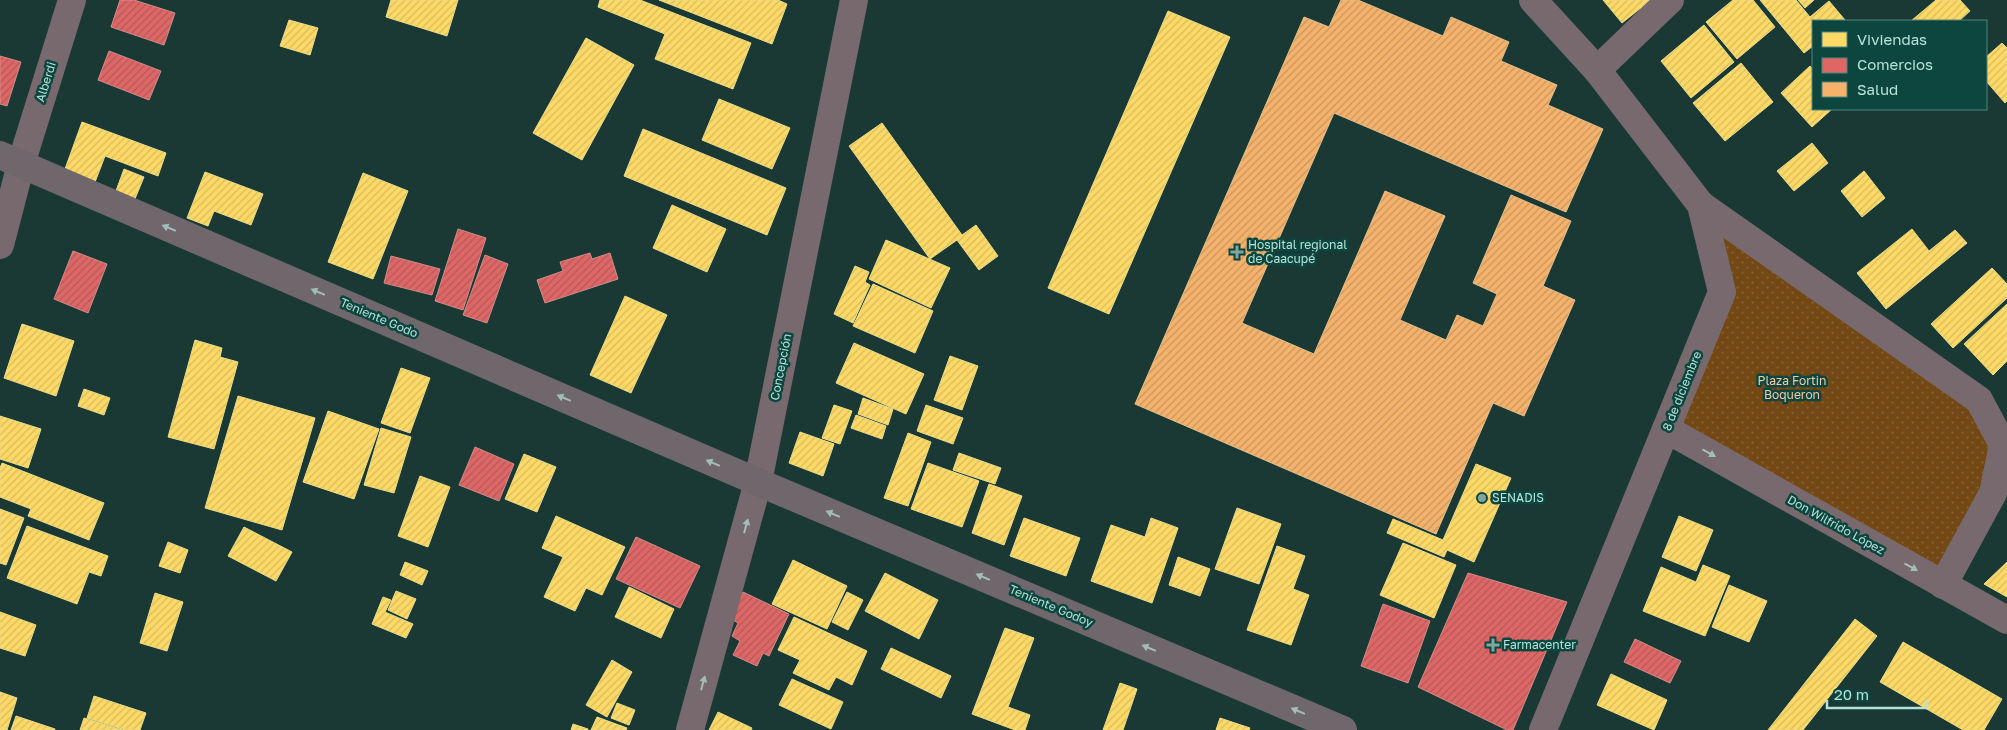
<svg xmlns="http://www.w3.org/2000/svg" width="2007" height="730" font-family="'Golos Text',sans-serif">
<defs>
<pattern id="grass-dots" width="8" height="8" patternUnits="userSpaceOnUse" patternTransform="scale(1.25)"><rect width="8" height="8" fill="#734814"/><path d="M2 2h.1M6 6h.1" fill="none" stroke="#856236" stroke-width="1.8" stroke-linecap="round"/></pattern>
<pattern id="homes-hatch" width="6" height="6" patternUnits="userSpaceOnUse" patternTransform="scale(1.25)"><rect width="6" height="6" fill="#ffd966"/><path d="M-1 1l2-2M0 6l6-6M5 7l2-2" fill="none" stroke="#d7bb5f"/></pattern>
<pattern id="shops-hatch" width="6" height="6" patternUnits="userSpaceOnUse" patternTransform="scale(1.25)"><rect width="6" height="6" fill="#e06666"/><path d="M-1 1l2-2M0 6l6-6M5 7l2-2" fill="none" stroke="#ad5c5b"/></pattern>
<pattern id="health-hatch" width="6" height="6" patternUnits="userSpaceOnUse" patternTransform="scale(1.25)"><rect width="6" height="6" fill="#f6b26b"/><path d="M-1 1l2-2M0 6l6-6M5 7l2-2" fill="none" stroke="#c69660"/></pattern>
</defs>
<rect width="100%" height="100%" fill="#1a3935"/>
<polygon fill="url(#grass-dots)" points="1701,205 1979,400 2003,445 1943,585 1666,429 1722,292"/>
<g fill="url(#homes-hatch)" stroke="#e9dc88">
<polygon points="391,0 458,0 447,36 386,17"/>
<polygon points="600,0 640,0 751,43 733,89 655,59 665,34 598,7"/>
<polygon points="659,0 778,0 787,4 772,44"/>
<polygon points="1603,0 1651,0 1622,23"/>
<polygon points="1733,0 1753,0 1775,27 1737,59 1706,22"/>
<polygon points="1760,0 1796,0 1810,17 1829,1 1845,20 1813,21 1813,46 1804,53"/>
<polygon points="1798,0 1814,0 1805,8"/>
<polygon points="1936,0 1960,0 1970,11 1959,21 1911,21"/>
<polygon points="1168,11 1230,37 1109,314 1048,288"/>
<polygon points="289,20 318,28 310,55 280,46"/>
<polygon points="1704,25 1734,62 1691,98 1661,61"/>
<polygon points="586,38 634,65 582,160 533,133"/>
<polygon points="2002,43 2007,48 2007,101 2005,103 1986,81 1986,57"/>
<polygon points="1741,63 1773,102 1725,141 1693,103"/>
<polygon points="1810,66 1813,70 1813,109 1832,109 1812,127 1781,93"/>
<polygon points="719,99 790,128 772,169 702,140"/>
<polygon points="82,122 166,153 158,176 105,156 92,190 61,180"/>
<polygon points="882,123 962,235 976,225 998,256 979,270 957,240 930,259 849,146"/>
<polygon points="643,129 786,188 767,235 624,176"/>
<polygon points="1812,143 1828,163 1794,191 1777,171"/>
<polygon points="124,169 144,177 132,206 113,199"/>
<polygon points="1864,171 1885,198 1862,217 1841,191"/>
<polygon points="205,172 263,194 251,225 214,211 208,226 187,218"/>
<polygon points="363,173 408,191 373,279 328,262"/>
<polygon points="672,205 726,229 707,272 653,248"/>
<polygon points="1912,229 1929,251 1955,230 1967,243 1886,309 1857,273"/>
<polygon points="886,240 950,268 931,308 869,279"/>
<polygon points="855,266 869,272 865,282 870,285 853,323 834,314"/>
<polygon points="1992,268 2007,284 2007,298 1953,348 1931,324"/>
<polygon points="873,284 933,311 915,353 853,326"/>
<polygon points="625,296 667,315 631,393 590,375"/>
<polygon points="2007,304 2007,361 1993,375 1964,344"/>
<polygon points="22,324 74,341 56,396 4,378"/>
<polygon points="195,340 222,348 220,357 238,362 214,449 168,437"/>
<polygon points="854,343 924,374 906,414 836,383"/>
<polygon points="950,356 978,366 962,410 934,400"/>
<polygon points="401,368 430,378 410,433 381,423"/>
<polygon points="84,389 110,398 104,415 78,406"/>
<polygon points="238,396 315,418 282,530 205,508"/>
<polygon points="863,398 893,409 888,425 858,414"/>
<polygon points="834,405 852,411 840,444 822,438"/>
<polygon points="926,405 963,418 953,444 917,431"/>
<polygon points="328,411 379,429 354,499 303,482"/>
<polygon points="856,415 886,426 882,439 851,428"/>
<polygon points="0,416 41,429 28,468 0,459"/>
<polygon points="381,428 411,437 394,493 364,485"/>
<polygon points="800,432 834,444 823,476 789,463"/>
<polygon points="908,433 931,442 908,506 884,498"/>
<polygon points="959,453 1001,468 995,484 953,470"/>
<polygon points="524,454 556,467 537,512 505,499"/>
<polygon points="2,463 104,503 89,540 28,516 31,509 0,497 0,468"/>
<polygon points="928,463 979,481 962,527 911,509"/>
<polygon points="1476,464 1511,478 1474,562 1447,550 1444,557 1387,533 1393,519 1443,540"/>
<polygon points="420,476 450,487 428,547 398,536"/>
<polygon points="989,484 1022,496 1004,545 972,533"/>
<polygon points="1237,508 1281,524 1259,584 1215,569"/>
<polygon points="0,509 24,518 6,565 0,563"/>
<polygon points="556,516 625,547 602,595 586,588 575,611 544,597 563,557 542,548"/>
<polygon points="1679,516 1713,530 1696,571 1662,557"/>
<polygon points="1024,518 1080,538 1066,576 1010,556"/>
<polygon points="1151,518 1178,528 1152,603 1091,581 1111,525 1145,537"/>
<polygon points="27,526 108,556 101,576 89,572 77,604 7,578"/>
<polygon points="244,527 292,552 276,581 228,556"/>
<polygon points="168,542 188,550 180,573 159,566"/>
<polygon points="1403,543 1456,565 1434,618 1380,595"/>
<polygon points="1277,546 1305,556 1293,589 1309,595 1291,645 1247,630"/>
<polygon points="1178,557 1210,569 1200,596 1169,585"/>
<polygon points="793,560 847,586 827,629 772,604"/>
<polygon points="405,562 428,571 422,585 400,575"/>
<polygon points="2007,562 2007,597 1984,584"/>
<polygon points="1703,565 1730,576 1705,636 1643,611 1661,567 1696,582"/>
<polygon points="885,573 938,600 919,639 865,611"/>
<polygon points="1729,585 1767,601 1749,642 1712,627"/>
<polygon points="629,587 674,609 661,638 615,617"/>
<polygon points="396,591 416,599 407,619 388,610"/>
<polygon points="847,592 863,600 848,630 832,622"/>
<polygon points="155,593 183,602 167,651 140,643"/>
<polygon points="383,597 391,600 385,612 413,624 406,638 372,624"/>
<polygon points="0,612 36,625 25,656 0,648"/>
<polygon points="794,617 867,651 852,685 836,677 829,690 793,673 800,660 778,650"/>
<polygon points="1855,619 1877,636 1803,730 1768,730"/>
<polygon points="1005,628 1034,638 1008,707 1030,715 1025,730 1015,730 972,714"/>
<polygon points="1903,642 2002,699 1984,730 1963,730 1880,682"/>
<polygon points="891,648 951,676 941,698 881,669"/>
<polygon points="612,660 632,672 607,717 586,705"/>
<polygon points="1611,674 1667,700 1654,730 1597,705"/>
<polygon points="792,679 843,702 831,729 779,705"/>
<polygon points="1120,683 1137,689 1123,730 1103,730"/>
<polygon points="0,692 17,698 7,730 0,730"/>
<polygon points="94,696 146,713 140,730 125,730 87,718"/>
<polygon points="617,703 635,710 629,725 611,718"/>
<polygon points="718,712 752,728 751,730 709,730"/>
<polygon points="16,716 55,729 55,730 11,730"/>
<polygon points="597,717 627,728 626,730 591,730"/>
<polygon points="84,718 122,730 80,730"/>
<polygon points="1220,718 1250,728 1249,730 1216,730"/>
<polygon points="573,724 588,729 588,730 571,730"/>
</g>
<g fill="url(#shops-hatch)" stroke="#d38b88">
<polygon points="120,0 134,0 175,13 164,45 111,27"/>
<polygon points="109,51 161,71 149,100 98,80"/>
<polygon points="0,56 21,62 7,106 0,104"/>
<polygon points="458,229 486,238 463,310 435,301"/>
<polygon points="73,251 107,264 88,313 54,299"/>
<polygon points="590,253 592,259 610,253 618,279 545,303 537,280 563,271 560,262"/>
<polygon points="485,255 508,264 487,323 463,315"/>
<polygon points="391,256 440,269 432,295 384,283"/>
<polygon points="475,447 514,464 499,501 459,485"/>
<polygon points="636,537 700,566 680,608 616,579"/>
<polygon points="1468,573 1567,602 1513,730 1507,730 1418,687"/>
<polygon points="743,592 789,614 769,656 763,653 757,666 733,655 740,641 732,636 738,623 731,619"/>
<polygon points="1383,604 1430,621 1408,683 1361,666"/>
<polygon points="1635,639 1681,661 1670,683 1624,662"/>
</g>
<polygon fill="url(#health-hatch)" stroke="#e2c08c" points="1341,0 1358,0 1443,36 1451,17 1509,42 1501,61 1557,85 1548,105 1603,129 1566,212 1334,113 1242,323 1314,354 1385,191 1445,216 1400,320 1446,340 1457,315 1483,326 1497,294 1473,283 1511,195 1571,221 1543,286 1575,300 1524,416 1493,403 1436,534 1135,404 1304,17 1329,27"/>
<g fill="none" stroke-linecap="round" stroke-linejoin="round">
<g stroke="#78696e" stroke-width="28">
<polyline points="1533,0 1597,70 1701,205 1722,292 1543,730"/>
<polyline points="1597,70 1670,0"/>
<polyline points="1701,205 1979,400 2003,445 1993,493 1943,585"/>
<polyline points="0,245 21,164 72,0"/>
<polyline points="1666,429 2007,620"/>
<polyline points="690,730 758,482 854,0"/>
</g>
<polyline stroke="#70676c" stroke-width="28" points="0,155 758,482 1343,730"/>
</g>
<defs><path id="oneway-solid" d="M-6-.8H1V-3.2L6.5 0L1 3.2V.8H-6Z" transform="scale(1.25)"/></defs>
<g fill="#a0bdb8">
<use href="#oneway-solid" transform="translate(169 228) rotate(-157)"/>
<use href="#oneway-solid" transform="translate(318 292) rotate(-157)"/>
<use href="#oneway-solid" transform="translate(564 398) rotate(-157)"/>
<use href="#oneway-solid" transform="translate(713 463) rotate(-157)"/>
<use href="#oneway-solid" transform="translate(833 514) rotate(-157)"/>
<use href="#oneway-solid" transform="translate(983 577) rotate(-157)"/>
<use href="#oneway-solid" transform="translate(1149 648) rotate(-157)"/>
<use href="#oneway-solid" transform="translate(1298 711) rotate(-157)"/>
</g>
<g fill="#a3beb9">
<use href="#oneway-solid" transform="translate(1709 453) rotate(29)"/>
<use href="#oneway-solid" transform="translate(746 526) rotate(-75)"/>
<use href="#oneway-solid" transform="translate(1911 567) rotate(29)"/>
<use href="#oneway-solid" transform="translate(703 683) rotate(-75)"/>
</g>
<g fill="#7fa7a0" stroke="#0d463e" stroke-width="2">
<path d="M1234.5 244.5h5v5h5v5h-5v5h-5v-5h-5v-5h5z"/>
<circle cx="1482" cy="498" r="5"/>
<path d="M1490.5 637.5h5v5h5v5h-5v5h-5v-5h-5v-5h5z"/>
</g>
<g text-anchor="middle" stroke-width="5" stroke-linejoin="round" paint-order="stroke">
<g font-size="12" fill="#b5e2d9" stroke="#0d463e">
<text transform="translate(46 82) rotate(-73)" y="4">Alberdi</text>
<text transform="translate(379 318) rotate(23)" y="4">Teniente Godo</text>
<text transform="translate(781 367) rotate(-79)" y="4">Concepción</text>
<text transform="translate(1682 391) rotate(-68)" y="4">8 de diciembre</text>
<text transform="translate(1836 525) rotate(29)" y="4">Don Wilfrido López</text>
<text transform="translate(1051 606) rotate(23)" y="4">Teniente Godoy</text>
</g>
<g font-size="12" fill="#b5e2d9" stroke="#0d463e" text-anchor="start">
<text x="1248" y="249">Hospital regional<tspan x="1248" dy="14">de Caacupé</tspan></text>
<text x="1492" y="502">SENADIS</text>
<text x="1503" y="649">Farmacenter</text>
</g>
<g font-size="12" fill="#f6caa5" stroke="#0d463e">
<text x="1792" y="385">Plaza Fortin<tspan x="1792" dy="14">Boqueron</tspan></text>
</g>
</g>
<rect x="1812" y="20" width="175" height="90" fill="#0d463e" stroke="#50847c"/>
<rect x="1822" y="32" width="25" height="15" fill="#ffd966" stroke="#50847c"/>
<text x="1857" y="45" font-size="15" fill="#b5e2d9">Viviendas</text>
<rect x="1822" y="58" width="25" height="15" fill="#e06666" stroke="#50847c"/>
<text x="1857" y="70" font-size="15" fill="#b5e2d9">Comercios</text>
<rect x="1822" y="82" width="25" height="15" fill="#f6b26b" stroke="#50847c"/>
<text x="1857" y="95" font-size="15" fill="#b5e2d9">Salud</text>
<path d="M1827 700v8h100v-8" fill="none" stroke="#b5e2d9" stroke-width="2.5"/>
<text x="1834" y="700" font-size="15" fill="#b5e2d9" stroke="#0d463e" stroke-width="4" paint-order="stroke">20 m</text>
</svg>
